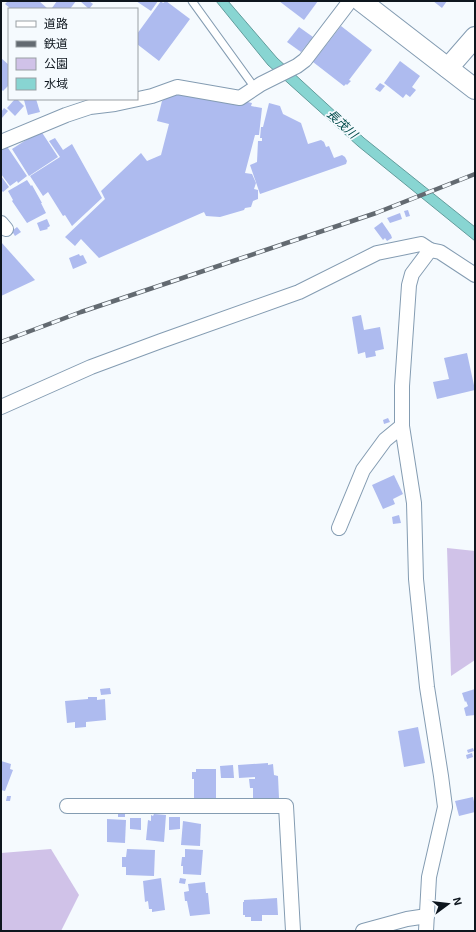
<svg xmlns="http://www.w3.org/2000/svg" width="476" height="932" font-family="'Exo 2','Noto Sans JP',sans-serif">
<rect width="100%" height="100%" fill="#f5fafe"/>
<g fill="#d0c2e8">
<polygon points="447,548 475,551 475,660 451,676"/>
<polygon points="51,849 79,895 61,931 1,931 1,853"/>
</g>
<polygon fill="#88d5d2" stroke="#639c9c" points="216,1 228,1 277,58 364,138 475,227 475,241 358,146 268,65"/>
<g fill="#aebbef">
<polygon points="8,1 39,1 48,9 11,9 5,4"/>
<polygon points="57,1 76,1 70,9 53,9 52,8"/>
<polygon points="80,1 89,1 93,4 89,9"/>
<polygon points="136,1 158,1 151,11"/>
<polygon points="161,1 163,3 166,1 190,19 159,61 137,44 137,34"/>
<polygon points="279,1 318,1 304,20"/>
<polygon points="433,1 447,1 442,8"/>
<polygon points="341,26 372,50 349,80 351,81 347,85 346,84 344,86 313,62"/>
<polygon points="299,27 313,37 301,52 287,42"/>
<polygon points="1,58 9,65 9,85 3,91 1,89"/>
<polygon points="400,61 420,76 412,87 416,90 410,97 406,94 403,98 384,83"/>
<polygon points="380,83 385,86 380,92 375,89"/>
<polygon points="175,92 238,100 252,103 251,106 262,108 259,135 255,135 245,173 252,174 256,183 254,189 258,190 258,199 253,201 251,207 245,208 244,210 220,217 206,216 204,212 99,258 81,239 75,246 65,237 105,199 101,191 141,153 147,161 161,155 169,124 157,121 162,101"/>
<polygon points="15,99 17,99 24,106 15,116 7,108"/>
<polygon points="27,99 36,99 40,112 28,115 24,100"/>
<polygon points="269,103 280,106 283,114 301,123 308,144 321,140 324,142 326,147 329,146 334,158 342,155 345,157 347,161 346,164 260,194 250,165 257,162 258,141 262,141 262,138 260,138 261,127 263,127"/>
<polygon points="4,108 8,111 1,119 1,112"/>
<polygon points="39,128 58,157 29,176 12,149 26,140 24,137"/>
<polygon points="55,138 63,150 72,144 102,198 72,226 65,215 63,216 48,192 43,196 30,176 60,157 49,141"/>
<polygon points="6,145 27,176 18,183 17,181 10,186 1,174 1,149"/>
<polygon points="1,176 9,187 3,192 2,191 1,192"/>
<polygon points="27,180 31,186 32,185 42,203 41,203 46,213 27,223 12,201 13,200 8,191"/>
<polygon points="408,210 410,216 406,217 404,211"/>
<polygon points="400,213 402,219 390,223 387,218"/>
<polygon points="47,219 50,226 47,228 48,229 40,231 37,223"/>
<polygon points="382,222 391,235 392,238 387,241 385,238 383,240 374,228"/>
<polygon points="17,227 21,232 15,236 12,231"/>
<polygon points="1,242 35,280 1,296"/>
<polygon points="79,254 80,256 83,255 87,263 73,269 69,258"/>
<polygon points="361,315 364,330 380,327 384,349 375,351 376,356 366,358 365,352 358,354 352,317"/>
<polygon points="467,353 475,390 437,399 433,382 449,379 444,358"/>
<polygon points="388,418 390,422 384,424 383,420"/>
<polygon points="394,475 403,494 393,499 395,504 383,509 372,485"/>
<polygon points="399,515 401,523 393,524 392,517"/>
<polygon points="110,688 111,694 101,695 100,689"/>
<polygon points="475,689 475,715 466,716 464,708 468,706 466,701 465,702 462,693"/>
<polygon points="88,697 97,697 97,700 105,699 106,720 86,722 86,727 75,728 75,722 67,723 65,701 88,699"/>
<polygon points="418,727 425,763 404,767 398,731"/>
<polygon points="473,748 474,751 468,753 467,750"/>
<polygon points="472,753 473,757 467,759 466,755"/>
<polygon points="1,761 11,764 10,769 13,770 5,791 1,790"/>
<polygon points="268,763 268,765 273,764 274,775 278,776 279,798 253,800 253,788 250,788 249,779 255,779 255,777 239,778 238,765"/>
<polygon points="233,765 234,778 221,778 220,766"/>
<polygon points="196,769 216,769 216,800 194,801 194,779 192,779 192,772 196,772"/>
<polygon points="7,796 11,796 10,801 6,801"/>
<polygon points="473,797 475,806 475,812 459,816 455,801"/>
<polygon points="118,812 125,813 125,817 118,817"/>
<polygon points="154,814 166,815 164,842 146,840 148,820 151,821 151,815 153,816"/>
<polygon points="169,817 180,817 180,829 169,830"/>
<polygon points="130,818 141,818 141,830 130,829"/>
<polygon points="107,819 126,820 125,843 107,842"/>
<polygon points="183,821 201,824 200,846 181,845"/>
<polygon points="127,849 155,850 154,876 126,875 126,867 122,867 122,857 126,857"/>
<polygon points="185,849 203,850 201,875 183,874 183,866 181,866 182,857 185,857"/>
<polygon points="161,878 165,910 152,912 152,909 149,909 148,901 145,902 143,881"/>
<polygon points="180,878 186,879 185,884 179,883"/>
<polygon points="205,882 206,893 208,893 210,914 190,916 187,901 185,901 184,892 189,891 188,884"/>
<polygon points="277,898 278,915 262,915 262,921 251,921 251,917 245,917 245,915 243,915 243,902 244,902 244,900"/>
</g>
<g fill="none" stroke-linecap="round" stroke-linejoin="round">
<defs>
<polyline id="lane" points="192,1 255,88"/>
<g id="street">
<polyline points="1,142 66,115 90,107 115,104 152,96 177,87 240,98 261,84 297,66 305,60 350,1"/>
<polyline points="1,223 6,229"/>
<polyline points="1,407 91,367 161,341 299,292 377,253 421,244 430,250"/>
<polyline points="339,528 363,470 385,440 402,426"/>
<polyline points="67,806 286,806 293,931"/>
<polyline points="363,931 407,919 427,916"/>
<polyline points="426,931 429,877 445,807 441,776 427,687 416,579 414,503 402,426 402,386 409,285 412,274 430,250 440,252 475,275"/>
</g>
<g id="secondary">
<polyline points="361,1 475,89"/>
<polyline points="448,68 475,37"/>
</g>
</defs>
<use href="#lane" stroke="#849cb2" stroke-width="9"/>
<use href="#street" stroke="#849cb2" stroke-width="16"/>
<use href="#secondary" stroke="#849cb2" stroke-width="22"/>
<use href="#lane" stroke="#fff" stroke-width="7"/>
<use href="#street" stroke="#fff" stroke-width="14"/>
<use href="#secondary" stroke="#fff" stroke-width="20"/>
<defs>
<polyline id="rail" points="1,342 81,312 376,213 475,174"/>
</defs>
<use href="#rail" stroke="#636a71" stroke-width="4.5"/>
<use href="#rail" stroke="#f5fafe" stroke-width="3" stroke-dasharray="9" stroke-linecap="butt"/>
</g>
<g text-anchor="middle" stroke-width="3.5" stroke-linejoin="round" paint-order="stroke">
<g font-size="12" font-style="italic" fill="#004a49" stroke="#f5fafe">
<text transform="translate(342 124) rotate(43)" y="4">長茂川</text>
</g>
</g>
<rect width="476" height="932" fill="none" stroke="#0e161e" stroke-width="4"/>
<rect x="8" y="8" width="130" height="92" fill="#f5fafe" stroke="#999fa4"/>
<rect x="16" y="21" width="20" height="6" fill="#ffffff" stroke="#999fa4"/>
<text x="44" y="28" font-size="12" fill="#0e161e">道路</text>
<rect x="16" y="41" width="20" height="6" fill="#636a71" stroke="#999fa4"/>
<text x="44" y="48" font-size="12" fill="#0e161e">鉄道</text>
<rect x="16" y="58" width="20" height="12" fill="#d0c2e8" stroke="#999fa4"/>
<text x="44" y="68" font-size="12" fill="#0e161e">公園</text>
<rect x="16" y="78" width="20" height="12" fill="#88d5d2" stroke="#999fa4"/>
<text x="44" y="88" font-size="12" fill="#0e161e">水域</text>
<g transform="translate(448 904) rotate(75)" stroke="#f5fafe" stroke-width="3" paint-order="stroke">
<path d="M0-3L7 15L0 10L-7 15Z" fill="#0e161e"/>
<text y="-6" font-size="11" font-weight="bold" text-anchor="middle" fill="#0e161e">N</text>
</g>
</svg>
